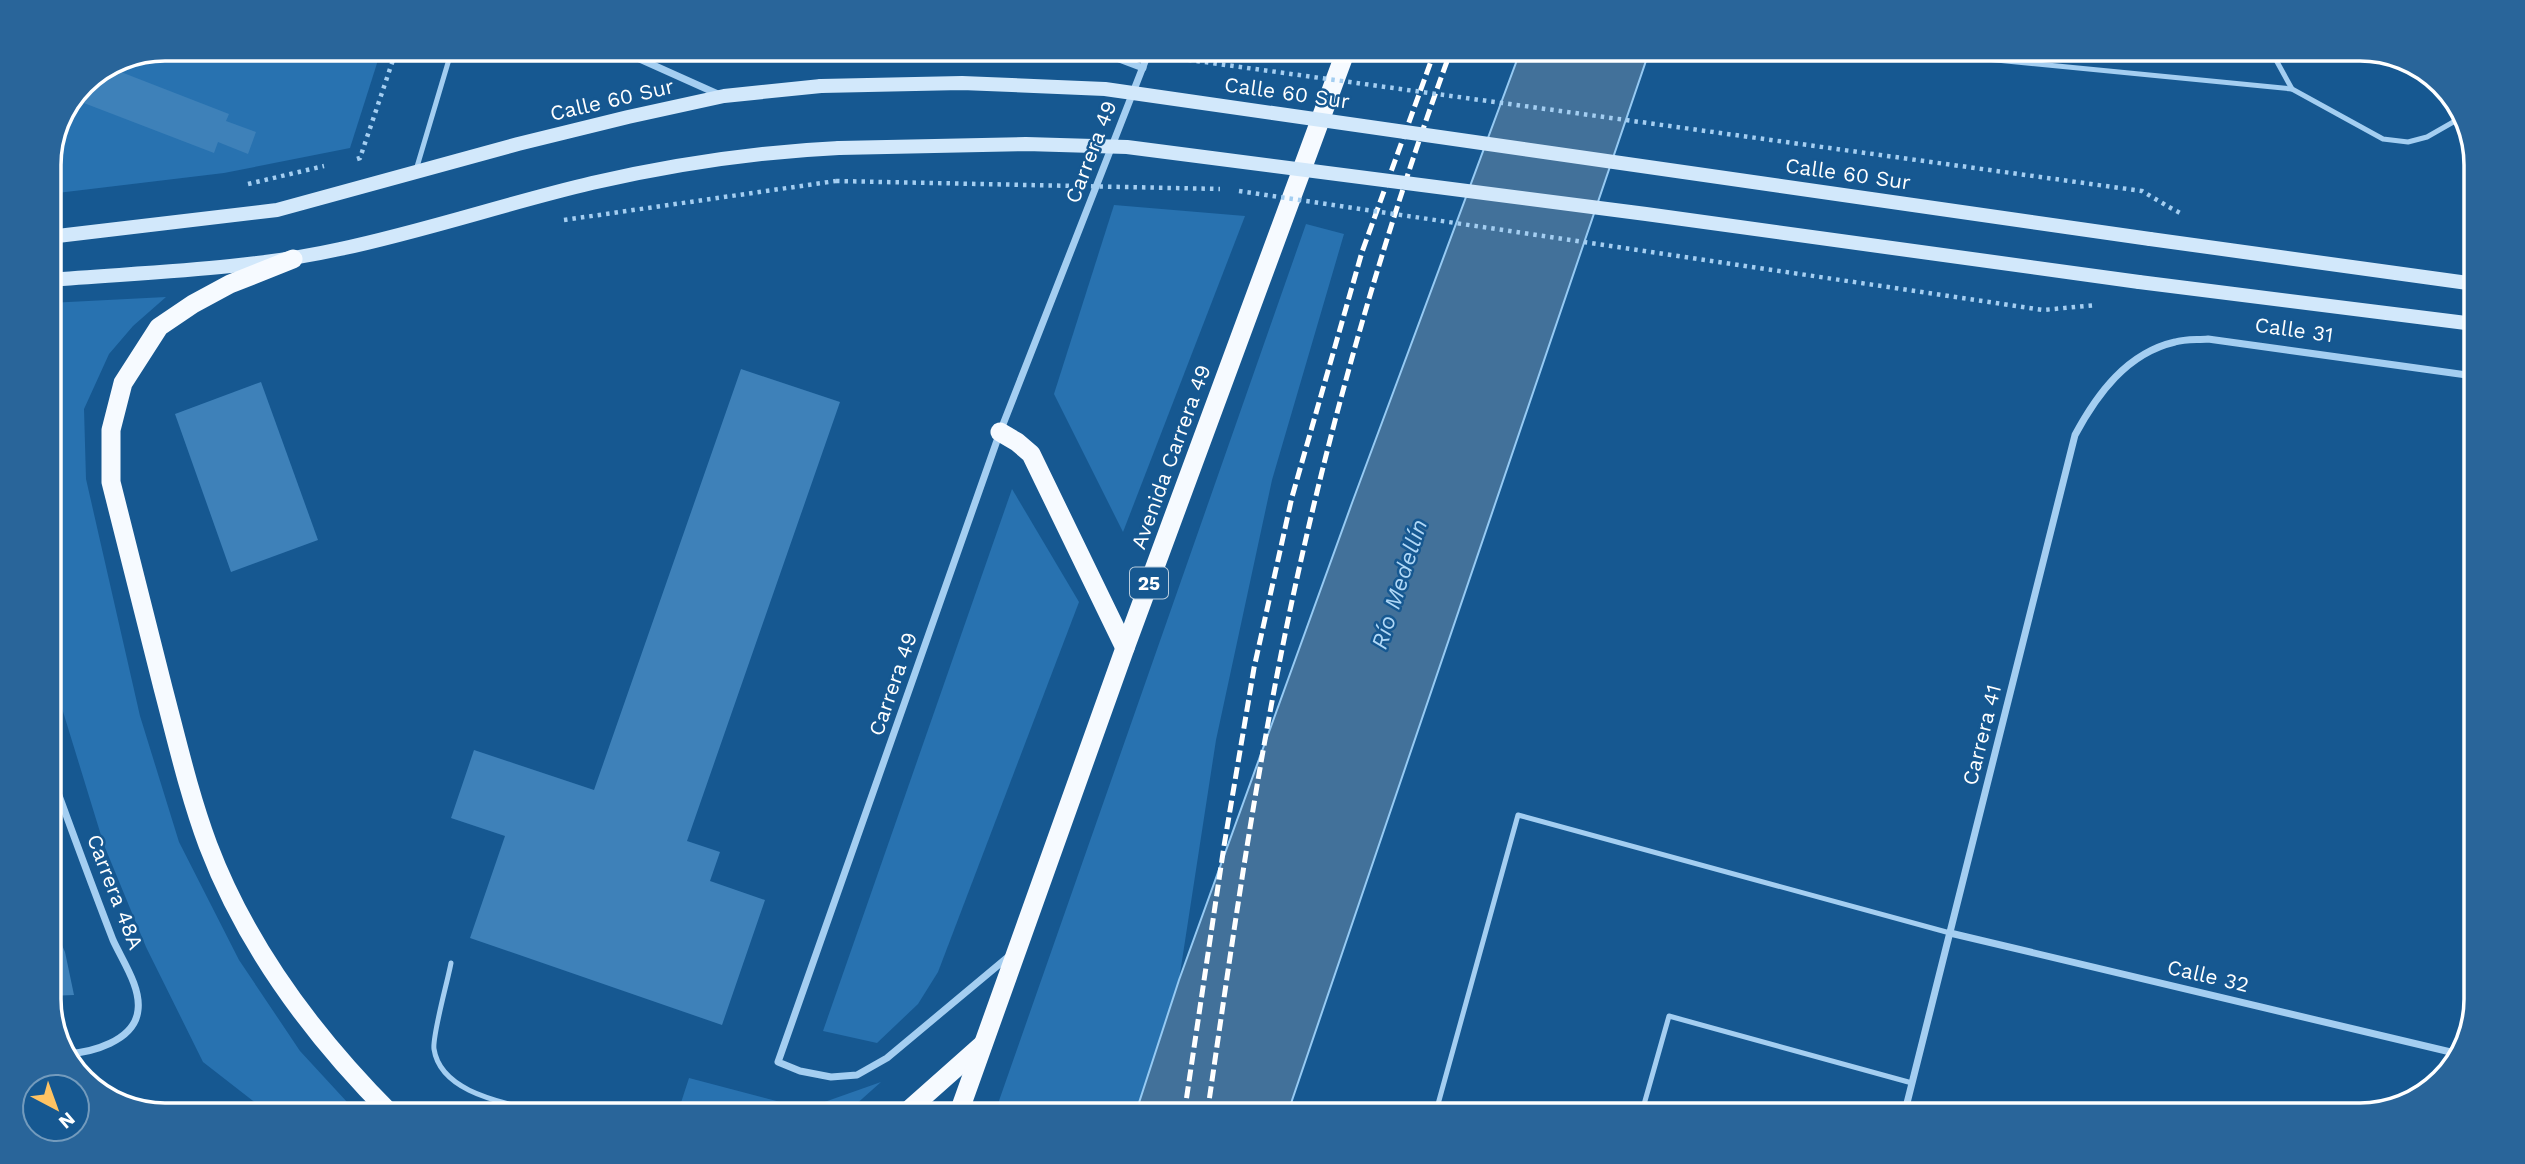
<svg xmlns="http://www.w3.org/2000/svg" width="2525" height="1164" font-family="'Work Sans',sans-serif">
<rect width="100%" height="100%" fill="#165891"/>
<g fill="#2872b0">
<polygon points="379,57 350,148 224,173 49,194 49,158 83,83 121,58"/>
<polygon points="1114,205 1245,216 1123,532 1054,394"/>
<polygon points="1306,224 1344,234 1272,480 1216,740 1179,980 1135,1115 994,1115"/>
<polygon points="166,297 133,326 109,354 84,409 86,479 140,716 179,842 239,960 300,1051 359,1115 271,1115 203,1062 146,947 104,845 49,666 49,303"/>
<polygon points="1012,489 1079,602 938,972 918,1004 877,1043 823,1031"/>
<polygon points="689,1078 788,1104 816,1105 881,1082 844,1115 677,1115"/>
</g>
<polygon fill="#42719a" stroke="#96caf3" stroke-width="2" points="1520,52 1649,52 1287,1115 1135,1115 1179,980 1352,503"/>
<g fill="#3e81b9">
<polygon points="108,67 229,114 226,121 256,132 248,154 218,142 214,153 76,100 83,83"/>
<polygon points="741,369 840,402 687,841 720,852 710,881 765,900 722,1025 470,938 505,836 451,818 474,750 594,790"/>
<polygon points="261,382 318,540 231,572 175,414"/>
<polygon points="49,915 65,952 74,995 49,996"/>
</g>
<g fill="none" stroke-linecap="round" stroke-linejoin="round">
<g stroke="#a4cef1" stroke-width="4.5" stroke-dasharray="3.5 5" stroke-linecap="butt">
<polyline points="357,159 360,158 394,57"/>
<polyline points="248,184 324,166"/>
<polyline points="2169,207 2184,215"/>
<polyline points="564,220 836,181"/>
</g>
<g stroke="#a4cef1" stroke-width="5">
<polyline points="2270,49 2292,89"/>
<polyline points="1905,51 2292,89 2383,139 2408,142 2427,137 2462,117"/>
<polyline points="416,170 450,56"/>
<path d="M451 963C448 980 432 1036 434 1049 441 1096 514 1104 551 1115"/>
<polyline points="1435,1115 1518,815 1950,933"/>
<polyline points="1641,1115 1669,1016 1912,1083"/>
</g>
<g stroke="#a4cef1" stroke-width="7">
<polyline points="1106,54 1143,68"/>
<polyline points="633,56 720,95"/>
<path d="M49 768C70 826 91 883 113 940 122 960 141 987 138 1010 135 1041 91 1053 65 1054"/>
<polyline points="1950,933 2459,1054"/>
<polyline points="1008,957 887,1058 857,1075 831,1077 800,1071 778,1062 1000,432 1148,54"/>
<path d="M1904 1115 2075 435C2097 394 2127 353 2175 342 2185 339 2197 340 2208 339L2474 376"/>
</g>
<g stroke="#d2e8fb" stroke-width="14">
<polyline points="49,237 277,210 518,144 628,117 724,96 821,86"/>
<polyline points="2150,239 2475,284"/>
<path d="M49 280C146 272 245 270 340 249 425 231 507 203 592 183 675 164 753 152 839 148"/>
<polyline points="2139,282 2474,324"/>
</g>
<g stroke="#f6faff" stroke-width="19">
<path d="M293 259 230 284 193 304 159 327 123 383 111 430V482C128 551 146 619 163 688 177 741 189 794 208 845 247 948 315 1038 392 1115"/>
<polyline points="1000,432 1017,442 1031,454 1125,648"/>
<polyline points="903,1115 983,1044"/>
<polyline points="958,1115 1125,648 1345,53"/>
</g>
<g stroke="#fff" stroke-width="5" stroke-dasharray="12 5" stroke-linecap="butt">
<polyline points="1184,1115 1224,846 1254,668 1292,497 1362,252 1434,53"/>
<path d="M1207 1115C1232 943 1256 770 1292 601 1332 415 1385 231 1450 53"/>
</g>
<g stroke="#a4cef1" stroke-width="4.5" stroke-dasharray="3.5 5" stroke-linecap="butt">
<polyline points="1146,54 2142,191 2169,207"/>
<polyline points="836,181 1220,189"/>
<polyline points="1239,191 2043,310 2097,305"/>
</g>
<g stroke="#d2e8fb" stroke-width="14">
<polyline points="821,86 962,83 1105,89 2150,239"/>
<polyline points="839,148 1026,144 1127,147 1646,214 2139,282"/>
</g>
</g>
<g text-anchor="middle" stroke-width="5" stroke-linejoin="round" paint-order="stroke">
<rect fill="#165891" stroke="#b9cdde" stroke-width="2" x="1130" y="567.5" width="38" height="31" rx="5"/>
<g font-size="19" font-weight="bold" fill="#fff">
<text x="1149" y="590">25</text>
</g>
<g font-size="21" fill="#fff" stroke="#165891">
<text transform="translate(1287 93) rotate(8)" y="7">Calle 60 Sur</text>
<text transform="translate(612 100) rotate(-13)" y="7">Calle 60 Sur</text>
<text transform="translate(1091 152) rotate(-69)" y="7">Carrera 49</text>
<text transform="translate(1848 174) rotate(8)" y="7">Calle 60 Sur</text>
<text transform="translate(2294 330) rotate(8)" y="7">Calle 31</text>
<text transform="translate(1171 457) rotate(-70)" y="7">Avenida Carrera 49</text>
<text transform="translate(893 684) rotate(-71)" y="7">Carrera 49</text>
<text transform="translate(1982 735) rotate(-76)" y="7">Carrera 41</text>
<text transform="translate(115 892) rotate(69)" y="7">Carrera 48A</text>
<text transform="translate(2208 976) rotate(13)" y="7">Calle 32</text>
</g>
<g font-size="23" font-style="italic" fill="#b0d8f7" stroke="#165891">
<text transform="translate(1399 584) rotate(-72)" y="8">Río Medellín</text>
</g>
</g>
<path d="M0 0H2525V1164H0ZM165 61H2360A104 104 0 0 1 2464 165V999A104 104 0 0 1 2360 1103H165A104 104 0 0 1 61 999V165A104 104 0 0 1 165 61Z" fill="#29659a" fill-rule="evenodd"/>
<path fill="none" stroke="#fff" stroke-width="3.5" d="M165 61H2360A104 104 0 0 1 2464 165V999A104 104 0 0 1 2360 1103H165A104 104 0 0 1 61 999V165A104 104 0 0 1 165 61Z"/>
<g transform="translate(56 1108) rotate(139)"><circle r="33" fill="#165891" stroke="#739bbd" stroke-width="2"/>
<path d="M0-5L12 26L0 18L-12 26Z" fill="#ffc363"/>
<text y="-10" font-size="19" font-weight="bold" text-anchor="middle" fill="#ffffff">N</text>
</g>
</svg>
